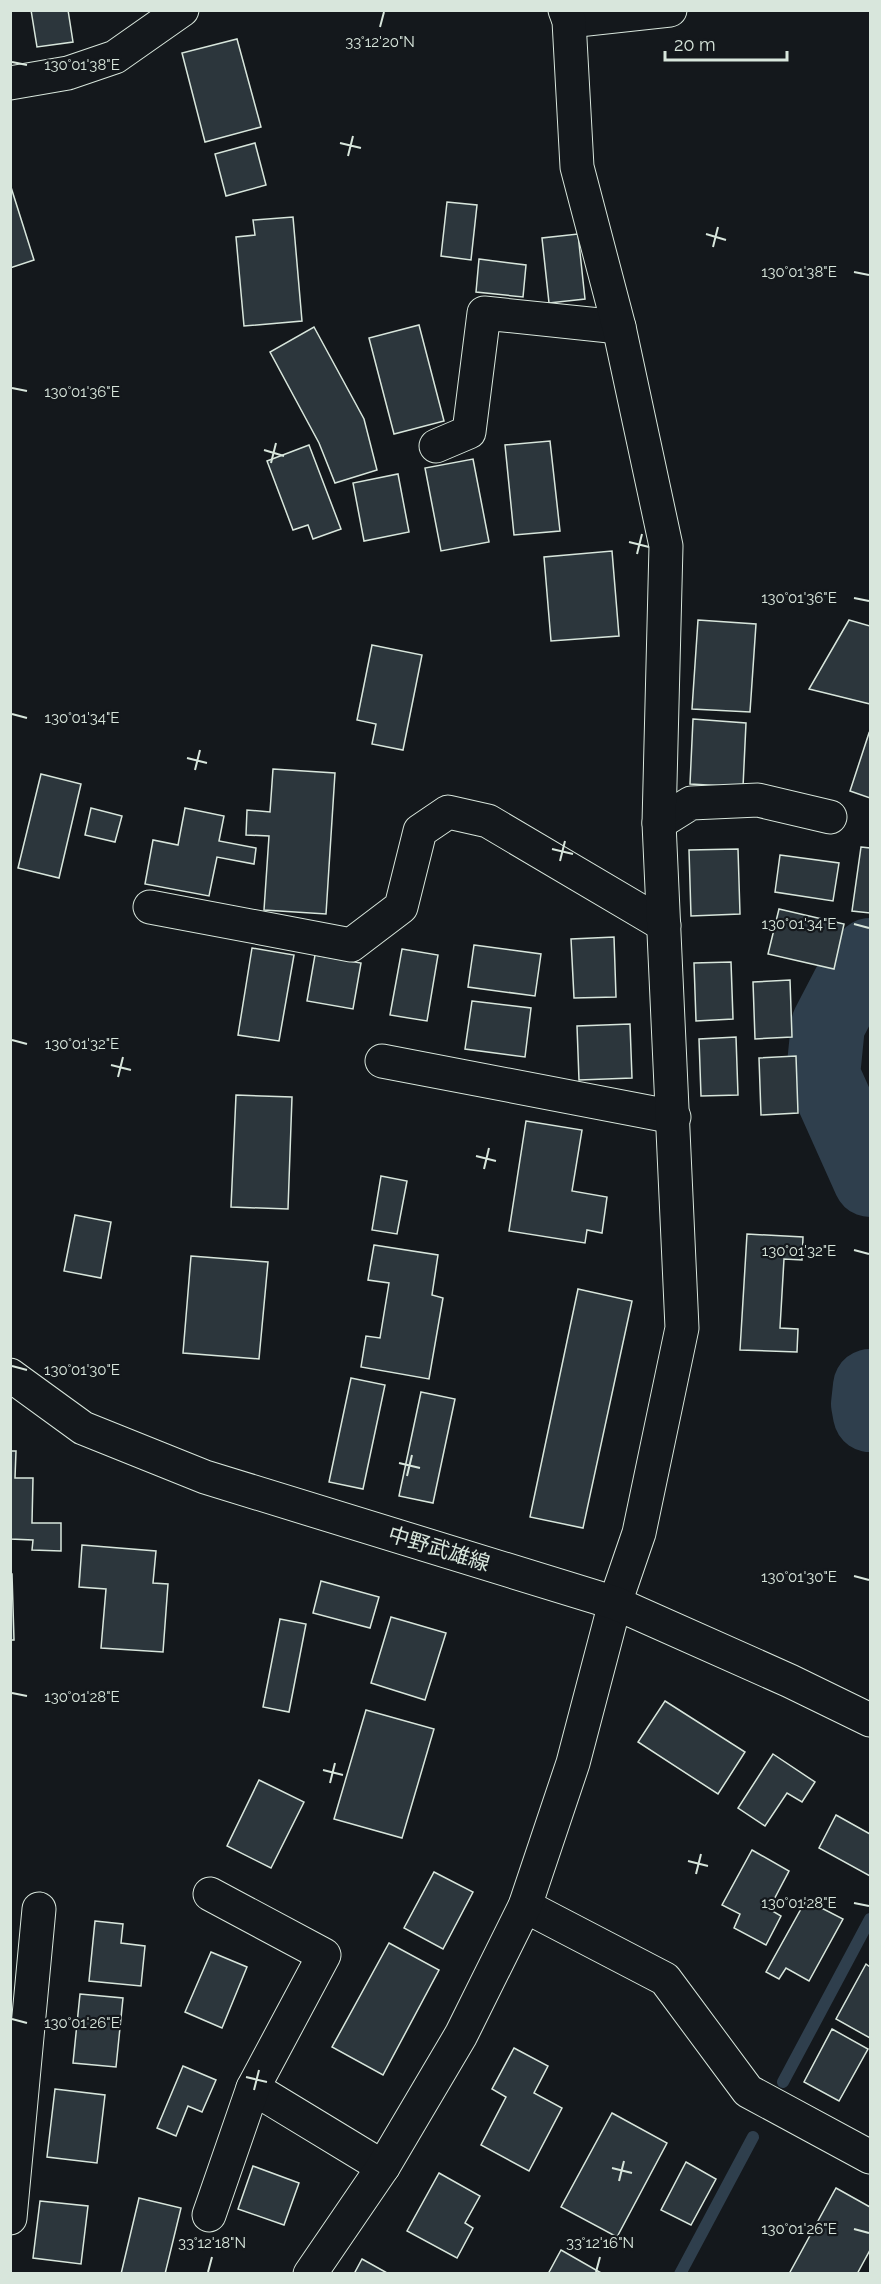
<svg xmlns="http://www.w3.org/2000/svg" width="881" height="2284" font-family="Raleway,'Noto Sans JP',sans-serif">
<rect width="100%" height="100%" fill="#14181c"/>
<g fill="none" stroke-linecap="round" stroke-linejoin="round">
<g stroke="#2f3f4d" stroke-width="12">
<polyline points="783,2082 870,1919"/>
<polyline points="680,2274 753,2137"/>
</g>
<g stroke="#2f3f4d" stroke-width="74">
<polyline points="870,955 853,977 828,1025 823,1075 870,1180"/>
<polyline points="870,1386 868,1404 870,1415"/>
</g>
</g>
<g fill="#2c363c" stroke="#d8e6dc" stroke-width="1.5">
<polygon points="31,10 68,10 73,42 37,47"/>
<polygon points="237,39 261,127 205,142 182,53"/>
<polygon points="255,143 266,185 226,196 215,154"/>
<polygon points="10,184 34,260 10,268"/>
<polygon points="447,202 477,205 471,260 441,256"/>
<polygon points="293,217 302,321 244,326 236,237 255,235 253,220"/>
<polygon points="578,234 585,299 549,303 542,238"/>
<polygon points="479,259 526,265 523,297 476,292"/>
<polygon points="419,325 444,421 394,434 369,338"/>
<polygon points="314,327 364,419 377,470 335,483 319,443 270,352"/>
<polygon points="550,441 560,531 514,535 505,445"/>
<polygon points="309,445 341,529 313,539 308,525 293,530 267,461"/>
<polygon points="473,459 489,542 441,551 425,468"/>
<polygon points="398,474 409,532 364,541 353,483"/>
<polygon points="612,551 619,636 551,641 544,557"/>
<polygon points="698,620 756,624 750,712 692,709"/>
<polygon points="849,620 870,626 870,704 809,689"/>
<polygon points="372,645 422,655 403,750 372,744 376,724 357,720"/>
<polygon points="693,719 746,723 743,787 690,784"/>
<polygon points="869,733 870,734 870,798 850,791"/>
<polygon points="273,769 335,773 326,914 264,910 269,836 246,835 247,810 270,812"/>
<polygon points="41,774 81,784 59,878 18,868"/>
<polygon points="91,808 122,816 115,842 85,835"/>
<polygon points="185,808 224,816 219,841 256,848 254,864 217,857 209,896 145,884 153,840 178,845"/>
<polygon points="861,847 870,848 870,913 852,911"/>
<polygon points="738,849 740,914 691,916 689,850"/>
<polygon points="780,855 839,863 833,901 775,892"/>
<polygon points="779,909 844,924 834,969 768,954"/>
<polygon points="614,937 616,997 574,998 571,939"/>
<polygon points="474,945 541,954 535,996 468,987"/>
<polygon points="252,948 294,955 279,1041 238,1035"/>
<polygon points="402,949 438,955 427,1021 390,1015"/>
<polygon points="315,955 361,963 353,1009 307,1001"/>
<polygon points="731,962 733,1019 696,1021 694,963"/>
<polygon points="790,980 792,1037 755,1039 753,982"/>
<polygon points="472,1001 531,1008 525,1057 465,1049"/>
<polygon points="630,1024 632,1078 579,1080 577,1026"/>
<polygon points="736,1037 738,1095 701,1096 699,1039"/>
<polygon points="796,1056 798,1113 761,1115 759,1058"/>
<polygon points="236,1095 292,1097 288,1209 231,1207"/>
<polygon points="526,1121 582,1130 572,1191 607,1197 602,1233 587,1230 585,1243 509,1231"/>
<polygon points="381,1176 407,1181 397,1234 372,1230"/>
<polygon points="75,1215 111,1222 101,1278 64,1271"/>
<polygon points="747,1234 803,1237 802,1260 784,1259 780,1328 798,1329 797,1352 740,1350"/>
<polygon points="374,1245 438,1255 432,1295 443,1298 429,1379 361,1367 366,1336 380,1338 389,1283 368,1280"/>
<polygon points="191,1256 268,1262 259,1359 183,1353"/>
<polygon points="578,1289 632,1301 583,1528 530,1517"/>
<polygon points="351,1378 385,1385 363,1489 329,1482"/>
<polygon points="421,1392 455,1399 433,1503 399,1496"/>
<polygon points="10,1451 16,1451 15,1478 33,1478 32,1523 61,1523 61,1551 32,1550 33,1540 10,1539"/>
<polygon points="82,1545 156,1551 153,1583 168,1584 163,1652 101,1648 106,1589 79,1587"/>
<polygon points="10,1574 12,1574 14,1640 10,1640"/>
<polygon points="321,1581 379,1597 370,1628 313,1613"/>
<polygon points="391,1617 446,1633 425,1700 371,1683"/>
<polygon points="280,1619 306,1624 289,1712 263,1707"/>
<polygon points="665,1701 745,1752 718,1794 638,1742"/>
<polygon points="366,1710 434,1729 402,1838 334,1819"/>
<polygon points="773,1754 815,1782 802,1802 787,1793 765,1826 738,1808"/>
<polygon points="259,1780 304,1802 271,1868 227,1846"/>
<polygon points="836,1815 870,1834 870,1876 819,1848"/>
<polygon points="752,1850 789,1871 769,1909 781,1916 766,1945 734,1928 740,1914 722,1905"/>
<polygon points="434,1872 473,1892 443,1949 404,1928"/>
<polygon points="806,1900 843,1919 809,1981 786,1968 779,1979 766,1972"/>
<polygon points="95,1921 123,1924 121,1943 145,1946 141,1986 89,1981"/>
<polygon points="389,1943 439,1970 383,2075 332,2047"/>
<polygon points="211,1952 247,1967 222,2028 185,2012"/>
<polygon points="866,1964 870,1967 870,2038 836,2019"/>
<polygon points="80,1994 123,1998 116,2067 73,2063"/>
<polygon points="832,2029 868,2049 839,2101 804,2082"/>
<polygon points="514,2048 548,2066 534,2093 562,2108 529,2171 481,2145 506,2097 492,2089"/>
<polygon points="183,2066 216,2080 202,2112 188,2106 176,2136 157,2128"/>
<polygon points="55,2089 105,2095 97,2163 47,2157"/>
<polygon points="612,2113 667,2143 617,2237 561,2207"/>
<polygon points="686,2162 716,2179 691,2225 661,2210"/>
<polygon points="253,2166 299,2183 284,2225 238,2209"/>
<polygon points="439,2173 480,2196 465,2223 473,2228 457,2258 407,2231"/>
<polygon points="836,2188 870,2207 870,2250 857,2274 789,2274"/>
<polygon points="139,2198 181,2208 165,2274 121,2274"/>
<polygon points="40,2201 88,2206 81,2264 33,2258"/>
<polygon points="561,2250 603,2274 548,2274"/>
<polygon points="362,2259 389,2274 354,2274"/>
</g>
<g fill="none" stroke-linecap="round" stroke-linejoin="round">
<defs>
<g id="street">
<polyline points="569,21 670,10"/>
<polyline points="10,83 68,73 115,57 182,10"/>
<polyline points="436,446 469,432 484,313 619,327"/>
<polyline points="659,823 691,803 758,800 830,817"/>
<polyline points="150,907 351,945 401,907 420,831 448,812 488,821 664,925"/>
<polyline points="382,1061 674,1117"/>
<polyline points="210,1894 324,1955 253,2088 383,2167"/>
<polyline points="525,1906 665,1979 748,2091 870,2157"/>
<polyline points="209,2215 253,2088"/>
<polyline points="10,2218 39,1909"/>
<polyline points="310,2274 383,2167 461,2035 525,1906 573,1763 615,1603 639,1533 682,1328 659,823 666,546 619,327 577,167 569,21 565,10"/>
</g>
<polyline id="secondary" points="10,1375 83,1428 205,1477 615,1603 790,1681 870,1720"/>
</defs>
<use href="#street" stroke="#d8e6dc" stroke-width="35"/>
<use href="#secondary" stroke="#d8e6dc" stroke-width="35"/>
<use href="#street" stroke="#14181c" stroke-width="33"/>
<use href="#secondary" stroke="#14181c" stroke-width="33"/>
</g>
<path fill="none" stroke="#d8e6dc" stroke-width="2" d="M380 27 384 12M12 62 27 65M340 143 361 148M348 156 353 136M706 234 726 240M713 247 718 227M854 272 869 275M12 388 27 391M264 450 284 456M271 463 276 443M629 542 649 547M637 554 642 534M854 598 869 601M12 714 27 718M187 758 207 763M195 770 200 750M552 849 573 854M560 861 565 841M854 924 869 928M12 1040 27 1044M111 1065 131 1070M118 1077 123 1057M476 1156 496 1161M484 1169 489 1148M854 1250 869 1254M12 1366 27 1370M399 1463 420 1468M407 1476 412 1455M854 1576 869 1580M12 1693 27 1696M323 1770 343 1775M330 1783 335 1763M688 1861 708 1866M696 1874 701 1854M854 1903 869 1906M12 2019 27 2023M246 2077 267 2082M254 2090 259 2070M612 2168 632 2173M619 2181 624 2161M854 2229 869 2233M208 2272 212 2257M596 2272 600 2257"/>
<g text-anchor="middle" stroke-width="4.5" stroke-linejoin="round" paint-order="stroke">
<g font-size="21" fill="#d8e6dc" stroke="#14181c">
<text transform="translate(439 1549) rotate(17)" y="7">中野武雄線</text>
</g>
</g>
<g font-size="15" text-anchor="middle" fill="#d8e6dc" stroke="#14181c" stroke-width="4.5" stroke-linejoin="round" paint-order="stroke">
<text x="380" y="47">33°12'20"N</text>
<text x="82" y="70">130°01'38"E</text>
<text x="799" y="277">130°01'38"E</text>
<text x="82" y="397">130°01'36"E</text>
<text x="799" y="603">130°01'36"E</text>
<text x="82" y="723">130°01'34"E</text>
<text x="799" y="929">130°01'34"E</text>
<text x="82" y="1049">130°01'32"E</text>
<text x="799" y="1256">130°01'32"E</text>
<text x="82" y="1375">130°01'30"E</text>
<text x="799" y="1582">130°01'30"E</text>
<text x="82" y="1702">130°01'28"E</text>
<text x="799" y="1908">130°01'28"E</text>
<text x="82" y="2028">130°01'26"E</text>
<text x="799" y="2234">130°01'26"E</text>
<text x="212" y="2248">33°12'18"N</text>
<text x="600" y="2248">33°12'16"N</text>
</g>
<rect width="881" height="2284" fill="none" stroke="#d8e6dc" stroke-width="24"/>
<path d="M665 51v9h122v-9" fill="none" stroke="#d8e6dc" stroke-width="3"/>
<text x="674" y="51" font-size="18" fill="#d8e6dc" stroke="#14181c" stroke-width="4.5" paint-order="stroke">20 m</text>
</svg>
